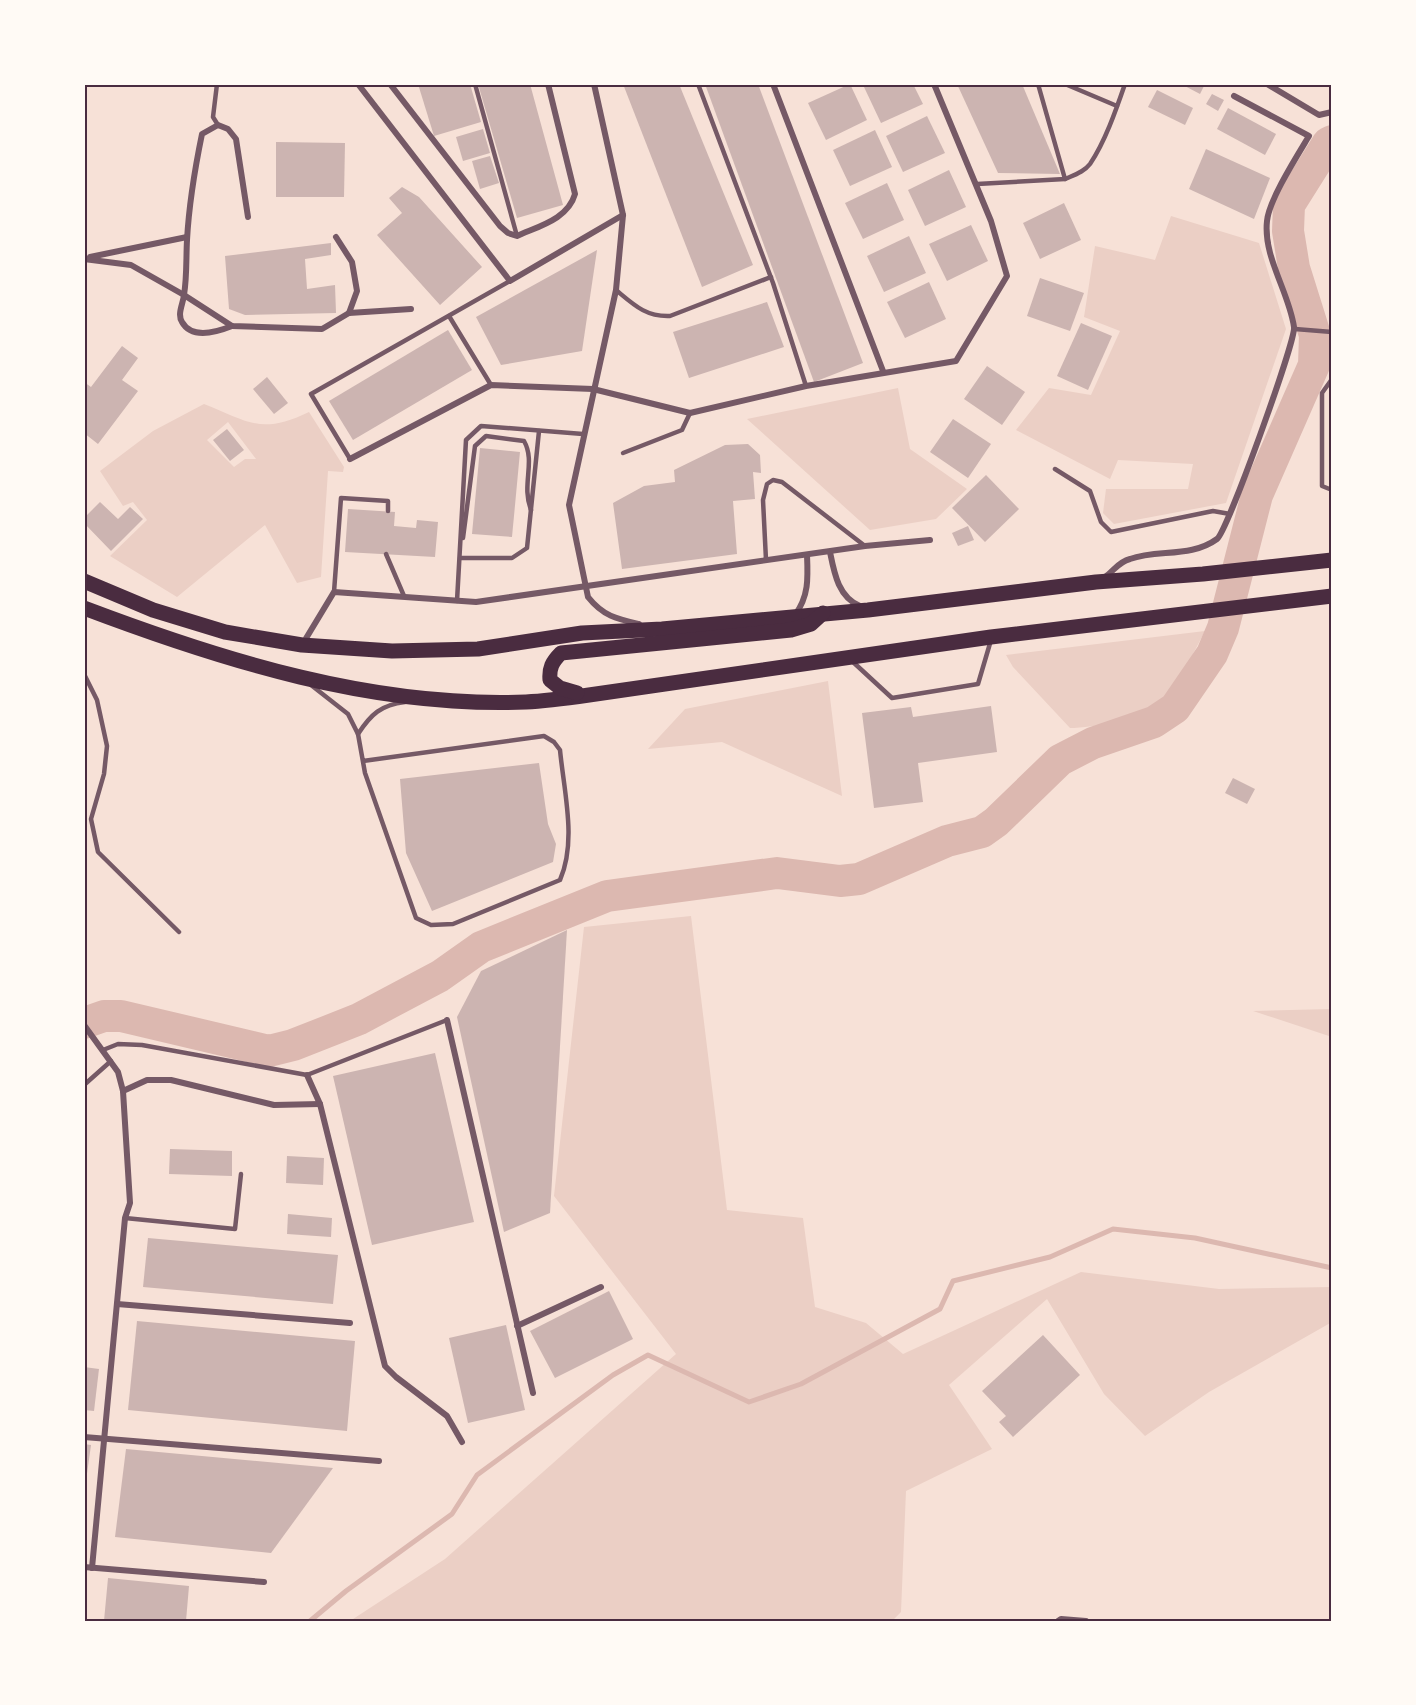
<svg xmlns="http://www.w3.org/2000/svg" width="1416" height="1705" font-family="'Crimson Pro',serif">
<rect width="100%" height="100%" fill="#f7e1d7"/>
<g fill="#ebcfc5" fill-rule="evenodd">
<polygon points="1171,216 1259,243 1286,329 1226,503 1114,524 1103,513 1106,489 1188,489 1193,464 1118,460 1110,479 1016,430 1049,388 1091,395 1120,331 1084,317 1095,246 1155,260"/>
<polygon points="898,388 910,449 967,489 936,519 870,530 747,419"/>
<path d="M204 404C249 422 261 435 309 412L344 467 343 472 328 471 321 577 297 583 265 525 177 597 110 556 147 520 133 502 123 506 100 471 153 431ZM228 422 256 459H245L234 467 207 440Z"/>
<path d="M1205 631C1192 655 1180 683 1160 703 1145 719 1092 728 1070 728L1013 667 1006 655Z"/>
<polygon points="828,681 842,796 722,742 648,749 685,709"/>
<polygon points="691,916 727,1210 803,1218 815,1307 866,1323 903,1354 1081,1272 1219,1289 1332,1287 1332,1322 1209,1392 1145,1436 1104,1394 1047,1299 949,1385 992,1449 906,1491 901,1612 892,1621 350,1621 445,1559 676,1354 554,1196 584,927"/>
<polygon points="1332,1009 1332,1037 1253,1011"/>
</g>
<g fill="none" stroke-linecap="round" stroke-linejoin="round">
<polyline stroke="#dcb8b0" stroke-width="5" points="310,1621 346,1591 452,1514 477,1475 613,1375 648,1355 749,1402 801,1384 940,1309 953,1281 1050,1257 1113,1229 1195,1238 1332,1268"/>
<polyline stroke="#dcb8b0" stroke-width="32" points="84,1023 104,1016 121,1016 269,1051 293,1045 359,1019 440,976 481,947 607,896 777,873 840,881 859,879 947,841 982,832 996,822 1060,760 1093,743 1154,722 1175,708 1212,654 1223,628 1257,495 1314,365 1315,335 1294,268 1288,231 1289,205 1328,143 1332,141"/>
</g>
<g fill="#ccb4b1">
<polygon points="418,84 470,84 481,122 434,136"/>
<polygon points="478,84 530,84 563,205 517,218"/>
<polygon points="623,84 679,84 753,265 702,287"/>
<polygon points="705,84 758,84 863,363 814,382"/>
<polygon points="850,84 867,120 826,140 808,103"/>
<polygon points="870,84 913,84 923,104 881,123 864,87"/>
<polygon points="957,84 1022,84 1060,174 998,173"/>
<polygon points="1181,84 1205,84 1200,94"/>
<polygon points="1157,90 1193,108 1185,125 1148,107"/>
<polygon points="1212,94 1224,100 1218,111 1206,104"/>
<polygon points="1228,108 1276,134 1265,155 1217,129"/>
<polygon points="927,116 945,153 903,172 886,136"/>
<polygon points="483,129 490,153 463,161 456,137"/>
<polygon points="875,130 892,167 850,186 833,150"/>
<polygon points="276,142 345,143 344,197 276,197"/>
<polygon points="1206,149 1270,178 1254,219 1189,189"/>
<polygon points="490,156 499,183 480,189 472,161"/>
<polygon points="949,170 966,207 925,226 908,190"/>
<polygon points="887,183 904,220 863,239 845,203"/>
<polygon points="402,187 419,197 482,267 440,305 377,235 402,213 389,198"/>
<polygon points="1064,203 1081,240 1040,259 1023,223"/>
<polygon points="971,225 988,261 947,281 929,244"/>
<polygon points="909,236 926,273 884,292 867,256"/>
<polygon points="331,243 331,255 305,259 307,289 335,285 336,313 245,315 229,309 225,256"/>
<polygon points="597,250 582,351 501,365 476,317"/>
<polygon points="1040,278 1084,293 1070,331 1027,316"/>
<polygon points="929,282 946,319 905,338 887,302"/>
<polygon points="767,302 784,347 689,378 673,332"/>
<polygon points="1081,323 1112,336 1088,390 1057,376"/>
<polygon points="448,330 472,370 353,440 329,401"/>
<polygon points="122,346 138,358 122,380 138,391 98,444 84,433 84,382 91,387"/>
<polygon points="987,366 1025,392 1002,425 964,399"/>
<polygon points="267,377 288,403 274,414 253,389"/>
<polygon points="953,419 991,444 968,478 930,452"/>
<polygon points="227,429 244,450 230,461 213,440"/>
<polygon points="748,444 760,455 761,473 753,472 755,499 733,501 737,554 622,569 613,503 644,486 675,482 674,470 725,445"/>
<polygon points="480,448 520,452 512,537 472,534"/>
<polygon points="986,475 1019,509 985,542 952,508"/>
<polygon points="100,502 118,519 130,507 143,519 111,551 84,523 84,518"/>
<polygon points="348,509 395,512 394,526 416,528 417,520 438,522 435,557 345,552"/>
<polygon points="968,526 974,540 958,546 952,533"/>
<polygon points="991,706 997,752 918,763 923,802 874,808 862,713 911,707 913,717"/>
<polygon points="539,763 548,824 556,844 553,862 432,911 406,853 400,779"/>
<polygon points="1233,778 1255,789 1247,804 1225,793"/>
<polygon points="567,930 550,1213 504,1232 457,1017 481,971"/>
<polygon points="435,1053 474,1222 372,1245 333,1076"/>
<polygon points="170,1149 232,1151 232,1176 169,1174"/>
<polygon points="287,1156 324,1158 323,1185 286,1183"/>
<polygon points="288,1214 332,1218 331,1237 287,1234"/>
<polygon points="148,1238 338,1255 333,1304 143,1287"/>
<polygon points="609,1291 633,1339 555,1378 530,1331"/>
<polygon points="137,1321 355,1341 347,1431 128,1410"/>
<polygon points="506,1325 525,1410 468,1423 449,1338"/>
<polygon points="1043,1335 1080,1375 1013,1437 999,1422 1006,1416 982,1391"/>
<polygon points="84,1367 99,1369 94,1411 84,1410"/>
<polygon points="84,1444 91,1445 85,1488 84,1488"/>
<polygon points="126,1449 333,1468 271,1553 115,1537"/>
<polygon points="108,1578 189,1586 186,1621 104,1621"/>
</g>
<g fill="none" stroke-linecap="round" stroke-linejoin="round">
<g stroke="#755966" stroke-width="4.5">
<polyline points="217,84 213,117 218,125"/>
<polyline points="475,84 517,236"/>
<polyline points="698,84 773,283 806,386"/>
<polyline points="1038,84 1065,179"/>
<polyline points="1065,84 1117,106"/>
<path d="M977 184 1065 179C1074 175 1084 172 1090 164 1105 142 1116 110 1125 84"/>
<path d="M616 290C634 305 646 317 670 316L771 277"/>
<polyline points="449,316 491,385"/>
<polyline points="1295,329 1332,332"/>
<polyline points="1332,379 1322,393 1322,486 1332,490"/>
<polyline points="623,453 682,430 690,413"/>
<polyline points="350,459 311,394 510,281"/>
<polyline points="1055,469 1090,491 1101,522 1111,532 1213,511 1230,514"/>
<path d="M463 538 475 446 486 436 524 441C536 462 521 485 531 510"/>
<polyline points="386,554 404,596"/>
<polyline points="460,558 512,558 527,548 539,431"/>
<polyline points="766,560 763,500 767,484 773,480 782,482 865,546"/>
<polyline points="334,592 341,498 388,501 388,511"/>
<polyline points="457,601 466,440 481,426 583,434"/>
<polyline points="853,662 892,698 978,684 991,640"/>
<polyline points="84,674 97,700 107,746 104,774 91,819 98,852 179,932"/>
<path d="M311 685 348 714 358 734C371 714 381 705 405 702"/>
<path d="M358 734 365 773 416 918 431 925 453 924 560 880C577 841 564 792 560 750L554 742 544 736 363 761"/>
<polyline points="103,1050 118,1044 142,1045 307,1075 447,1020"/>
<polyline points="84,1085 111,1061"/>
<polyline points="125,1218 235,1229 241,1174"/>
</g>
<g stroke="#755966" stroke-width="6">
<polyline points="358,84 510,281 623,215"/>
<path d="M390 84 500 226 508 233 517 236C539 226 568 219 575 194L548 84"/>
<path d="M594 84 623 215 616 290 569 505 588 597C603 616 617 619 639 624"/>
<polyline points="773,84 883,371"/>
<polyline points="1267,84 1319,115 1332,112"/>
<polyline points="90,257 187,237"/>
<polyline points="84,259 131,265 184,295 232,326 322,329 349,313 357,291 352,262 336,237"/>
<polyline points="349,313 411,309"/>
<path d="M232 326C217 332 192 340 182 322 177 314 183 304 184 295 187 277 186 258 187 240 189 204 195 168 202 134L218 125 228 129 236 139 248 217"/>
<polyline points="350,459 491,385 593,389 690,413 806,386 956,361 1007,276 991,221 934,84"/>
<path d="M830 552C834 572 838 597 860 606"/>
<path d="M1105 577C1114 571 1118 562 1130 559 1158 549 1191 558 1217 539 1227 532 1296 340 1294 327 1289 292 1263 257 1267 221 1269 200 1297 156 1309 136L1234 96"/>
<path d="M795 615C809 596 808 578 807 555"/>
<polyline points="302,645 334,592 476,602 865,546 930,540"/>
<polyline points="447,1020 533,1393"/>
<polyline points="84,1025 118,1072 123,1091 130,1203 125,1218 92,1568"/>
<polyline points="307,1075 320,1104 385,1366 396,1377 447,1416 462,1442"/>
<polyline points="123,1091 147,1080 171,1080 274,1105 320,1104"/>
<polyline points="117,1304 350,1323"/>
<polyline points="517,1326 601,1287"/>
<polyline points="84,1437 379,1461"/>
<polyline points="84,1567 264,1582"/>
<polyline points="1058,1621 1061,1619 1086,1621"/>
</g>
<g stroke="#4a2c40" stroke-width="15">
<polyline points="84,581 153,610 225,632 302,645 392,651 478,649 582,633 662,629 868,610 1096,582 1203,574 1332,560"/>
<path d="M84 608C224 661 374 708 526 702 547 701 568 698 589 695L991 637 1332 596"/>
<path d="M577 693 560 688 550 680C549 668 552 662 561 653L791 630 811 624 823 613"/>
</g>
</g>
<rect width="1416" height="1705" fill="none" stroke="#fffaf5" stroke-width="171"/>
<rect x="86" y="86" width="1244" height="1534" fill="none" stroke="#4a2c40" stroke-width="2"/>
</svg>
